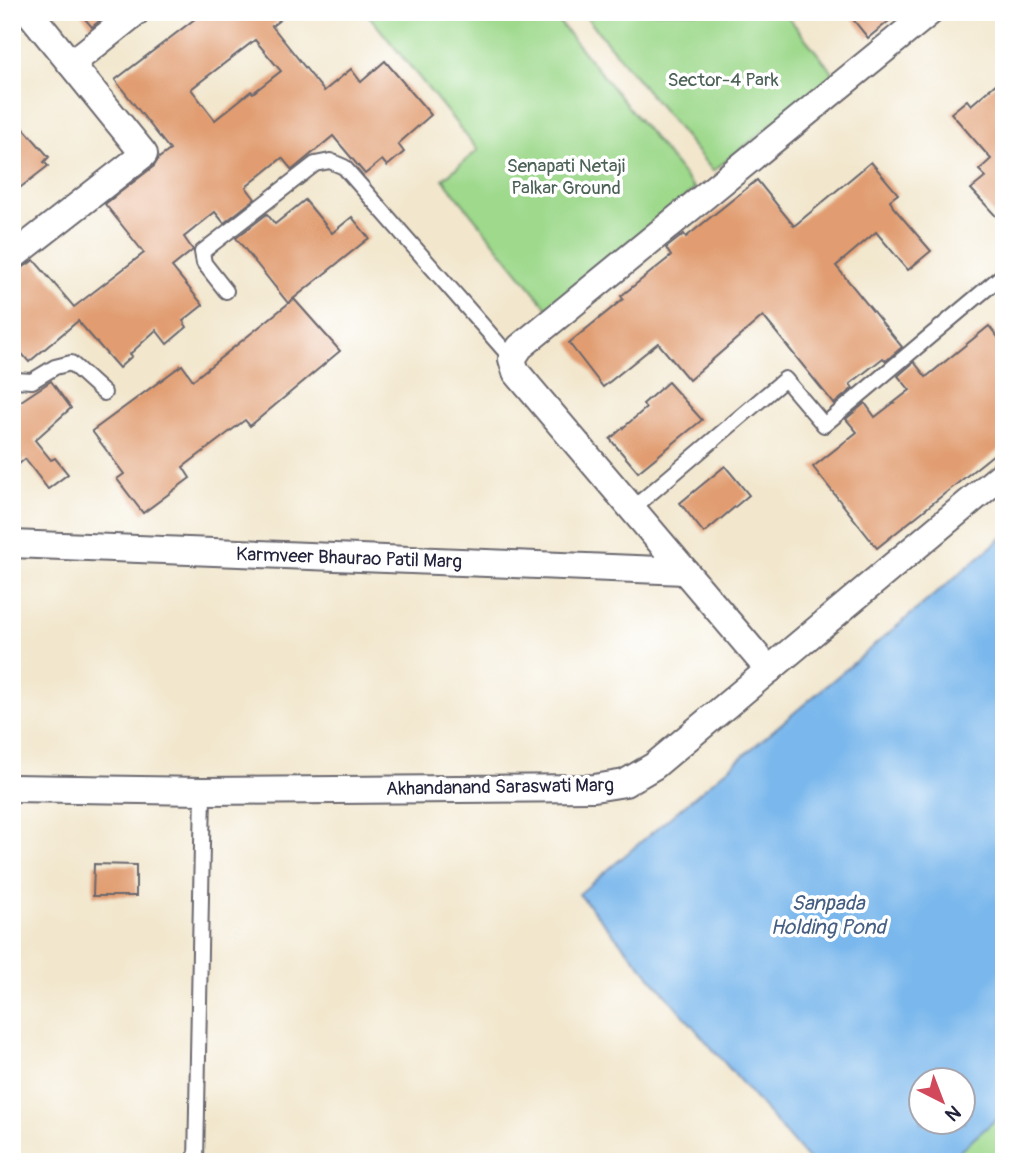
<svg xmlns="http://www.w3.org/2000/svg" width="1016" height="1174" font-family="Pangolin,sans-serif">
<rect width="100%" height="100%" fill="#fff"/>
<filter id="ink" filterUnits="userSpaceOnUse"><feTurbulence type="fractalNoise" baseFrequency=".0143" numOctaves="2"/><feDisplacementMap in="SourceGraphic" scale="14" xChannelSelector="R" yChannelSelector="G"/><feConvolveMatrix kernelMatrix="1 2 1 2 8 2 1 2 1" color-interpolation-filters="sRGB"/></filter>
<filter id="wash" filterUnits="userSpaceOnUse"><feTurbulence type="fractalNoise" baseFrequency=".00686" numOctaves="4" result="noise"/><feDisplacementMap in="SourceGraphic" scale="28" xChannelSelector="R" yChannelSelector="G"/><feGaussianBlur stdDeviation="1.57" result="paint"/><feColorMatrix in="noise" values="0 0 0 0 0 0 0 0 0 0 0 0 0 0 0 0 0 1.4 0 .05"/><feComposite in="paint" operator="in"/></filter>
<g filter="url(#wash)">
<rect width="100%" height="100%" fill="#f2e7cd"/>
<g fill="#9ed98c" stroke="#607e64" stroke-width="2">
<polygon points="366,12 551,12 695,189 548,309 443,179 478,150"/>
<polygon points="582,12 784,12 835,75 713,171"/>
<polygon points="1004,1112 1004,1162 947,1162"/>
</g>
<path fill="#79b7ec" stroke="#4e6c94" stroke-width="2" fill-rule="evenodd" d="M1004 536V1112L947 1162H810L579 894ZM922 1080H964V1122H922Z"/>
<g id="blocks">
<g fill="#e19d71" fill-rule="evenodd">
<polygon points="79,12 110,12 92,27"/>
<path d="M204 12H290L272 26 324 91 351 69 361 82 385 61 431 115 398 144 404 152 387 166 382 160 365 174 333 136 292 170 282 158 246 187 255 199 224 223 215 212 184 237 193 250 172 267 203 305 183 321 187 327 167 344 156 330 130 354 132 356 119 368 78 321 29 362 12 342V275L34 260 74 307 144 253 105 204 154 166 159 158 170 150 115 80ZM255 40 281 71 253 93 251 91 215 120 191 89Z"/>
<polygon points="847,12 900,12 868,38"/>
<polygon points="1004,77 1004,225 971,189 986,177 979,170 991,159 951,113 967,100 971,105"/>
<polygon points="12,115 49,157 44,162 48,166 12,194"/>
<polygon points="871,162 898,194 890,200 893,207 931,251 908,270 876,232 836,266 902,347 886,361 883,358 850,384 853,388 834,404 763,316 689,380 658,343 603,387 569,343 623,299 621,296 671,256 666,248 684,234 686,237 757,180 794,226"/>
<polygon points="305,200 332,233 352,217 369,238 288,303 236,238 267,214 275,224"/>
<polygon points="294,299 340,351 250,426 245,420 183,467 190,478 143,513 117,479 124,474 92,431 182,365 193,380"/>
<polygon points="989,326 1004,345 1004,446 877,548 813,467 857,432 846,419 865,403 875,417 910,390 898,376 914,362 926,377"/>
<polygon points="51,381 71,408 35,440 51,460 55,458 68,474 48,489 25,459 12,470 12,407"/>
<polygon points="668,382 702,420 638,472 610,439 646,408 643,404"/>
<polygon points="725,466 749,495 704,533 680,503"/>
<polygon points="94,864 136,865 136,896 93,896"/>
</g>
</g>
</g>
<g filter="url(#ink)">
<use href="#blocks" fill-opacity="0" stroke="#6b676e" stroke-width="2"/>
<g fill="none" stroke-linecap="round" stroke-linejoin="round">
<defs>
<g id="service">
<polyline points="226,291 204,263 202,252 315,164 330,161 344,167 512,359"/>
<polyline points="12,377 15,380 32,381 55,367 71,363 104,393"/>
<polyline points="632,509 785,379 824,425 1004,274"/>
<polyline points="196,1162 203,791"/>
</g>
<g id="minor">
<polyline points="71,64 136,12"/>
<polyline points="12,257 144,154 29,12"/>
<polyline points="12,544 685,571"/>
<polyline points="769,670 516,372 512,359 520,347 930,12"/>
<polyline points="12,788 203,791 594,788 625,783 654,766 1004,473"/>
</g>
</defs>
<use href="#service" stroke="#6b676e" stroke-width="18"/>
<use href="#minor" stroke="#6b676e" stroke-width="30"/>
<use href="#service" stroke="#fff" stroke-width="14"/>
<use href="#minor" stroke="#fff" stroke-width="26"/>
</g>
</g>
<g text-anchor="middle" stroke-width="7" stroke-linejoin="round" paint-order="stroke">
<g font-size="19" fill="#4d6257" stroke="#fff">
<text x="723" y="86">Sector-4 Park</text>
<text x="566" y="172">Senapati Netaji<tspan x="566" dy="22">Palkar Ground</tspan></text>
</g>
<g font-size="19" fill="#22223b" stroke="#fff">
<text transform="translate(349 557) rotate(2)" y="7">Karmveer Bhaurao Patil Marg</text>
<text transform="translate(500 786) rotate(-1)" y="7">Akhandanand Saraswati Marg</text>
</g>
<g font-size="21" font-style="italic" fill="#455e82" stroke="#fff">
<text x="828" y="910">Sanpada<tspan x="828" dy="24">Holding Pond</tspan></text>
</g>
</g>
<rect width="1016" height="1174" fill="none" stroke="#fff" stroke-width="42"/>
<g transform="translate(942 1101) rotate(138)"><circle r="33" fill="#ffffff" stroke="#a7a7b1" stroke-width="2"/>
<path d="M0-5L12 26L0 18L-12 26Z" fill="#d1495b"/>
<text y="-10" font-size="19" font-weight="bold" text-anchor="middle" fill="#22223b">N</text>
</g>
</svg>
